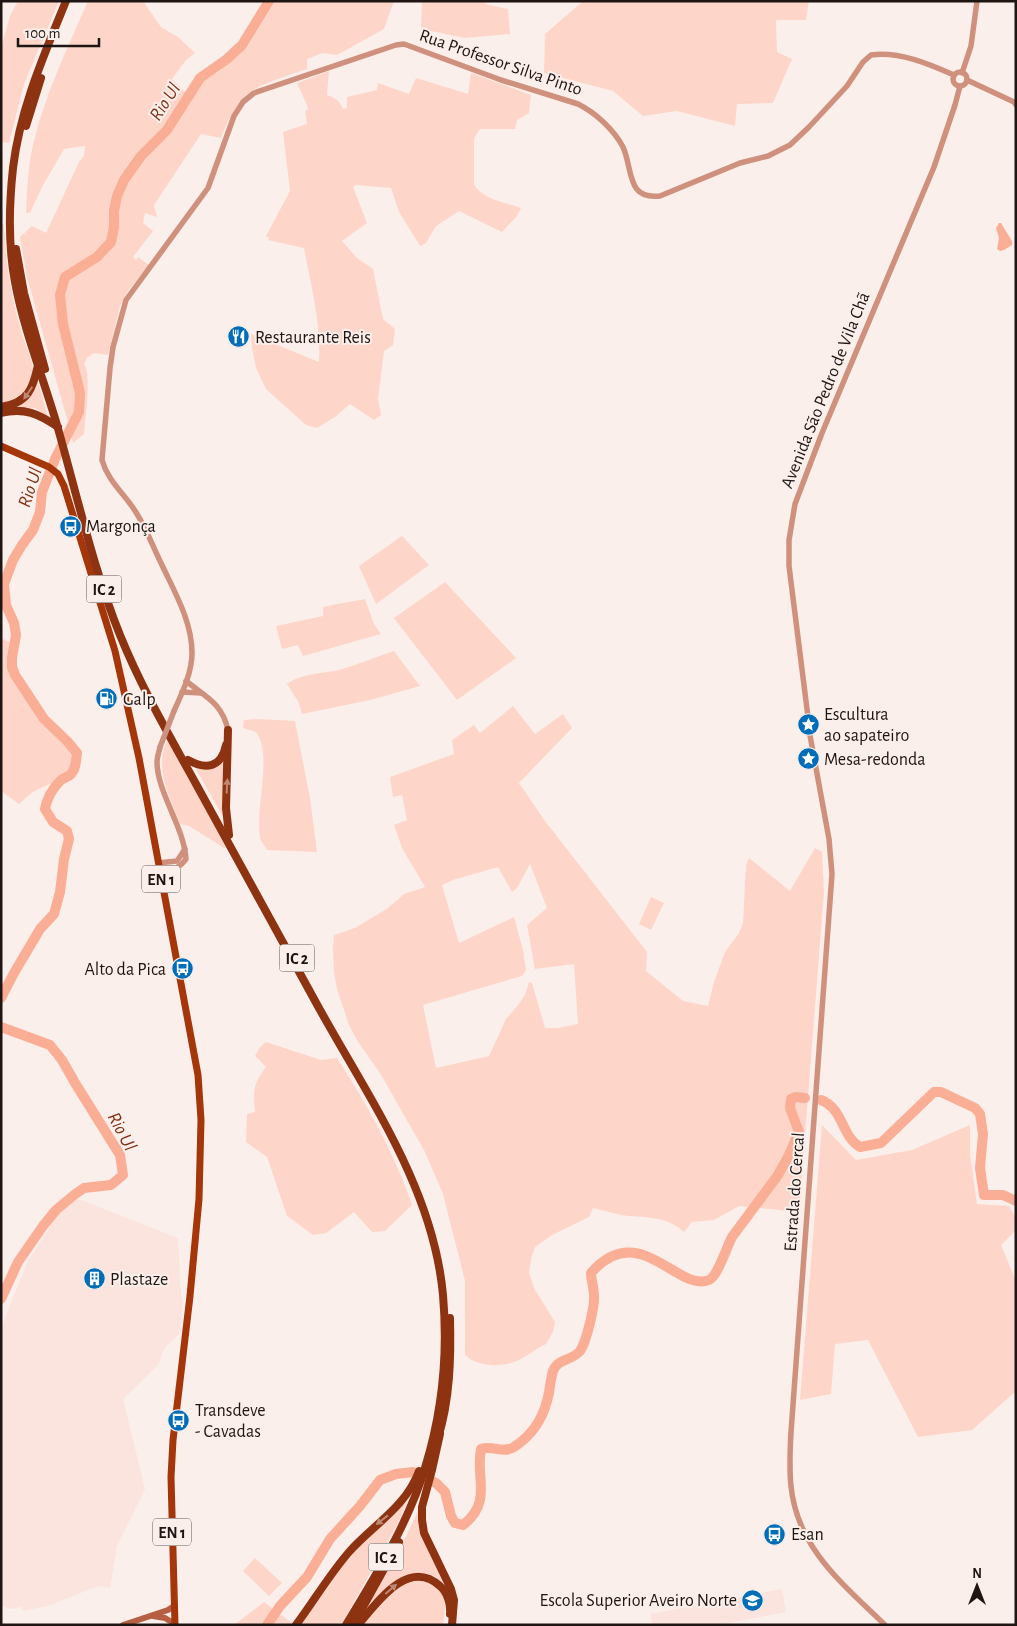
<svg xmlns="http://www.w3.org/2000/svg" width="1017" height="1626" font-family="'Alegreya Sans',sans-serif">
<rect width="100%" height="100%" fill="#fbefeb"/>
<g fill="#fbe4dd">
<polygon points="76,1198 178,1238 181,1291 183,1304 179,1334 165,1347 158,1365 123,1399 145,1489 117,1546 110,1588 98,1586 48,1606 23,1611 21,1607 11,1609 1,1606 1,1328 28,1261 59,1213"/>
<polygon points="782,1589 786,1612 718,1625 653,1625 650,1614"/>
</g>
<g fill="#fdd6c9" fill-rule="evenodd">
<polygon points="18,1 59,1 24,84 9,143 1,142 1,48 10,16"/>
<path d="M88 1H143L161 27 178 37 195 53 186 60 172 79 186 93 164 128 146 147 122 177 111 209 112 226 106 243 93 256 63 274 58 295 60 315 78 398 76 412 69 426 27 277 20 237 32 226 46 233 79 162 84 156 85 146 64 149 42 187 30 213H26C27 189 28 164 34 141 46 92 68 47 88 1Z"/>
<path d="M271 1H394L384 29 337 55 322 53 307 59V69C257 87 242 85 221 138L201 134 154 205 157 217 145 213 143 223 153 231 133 257 136 260 138 257 149 265 127 292 120 306 108 355 94 353 87 358 84 364C92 374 85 419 84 434L73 443 71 433 80 412 81 395 64 315 63 290 67 279 97 259 112 243 116 223 115 210 124 183 133 168 174 124 191 92 200 79 226 63 240 49 256 27Z"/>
<polygon points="422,1 487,1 485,4 508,9 510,34 465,38 421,29"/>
<polygon points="583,1 809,1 806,20 776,20 777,52 792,59 773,103 737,104 735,126 677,111 643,116 613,91 544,73 545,34"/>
<path d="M329 71 327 95C336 98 339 100 343 109L347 108V97L377 90 378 83 409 94 416 78 468 94 471 73 531 95 529 113 517 120 515 129H480L474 138V184C481 199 507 203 521 208L517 216 502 232 459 211 436 226 426 243 420 246 399 212 391 188 356 185 353 187 367 223 342 241 357 258 373 269 383 319 395 329 393 345 384 351 378 399 381 415 374 420 350 404 335 417 317 428 306 425 266 389 256 368 252 348 251 334 319 362C321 322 311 286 304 248L268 240 269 238 266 236 290 191 283 132 307 124 305 111 308 109 307 105 297 83Z"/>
<path d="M1 223 4 225C6 267 12 306 26 346 30 358 37 371 31 383 24 399 16 400 1 404Z"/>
<polygon points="38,382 48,417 35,408 18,407 28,399"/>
<polygon points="402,536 429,565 376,604 359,566"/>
<polygon points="445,582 516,658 457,700 394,618"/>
<polygon points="365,599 374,624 381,634 303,656 298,645 282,649 276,626 323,616 323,607 327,606"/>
<path d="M1 638 13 644 10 667 17 683 44 723 75 754C74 779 53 781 35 791 29 794 24 800 19 804L1 791Z"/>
<path d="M394 651 420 686 370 700 302 714 298 701 287 684C302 673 322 674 339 670 357 665 376 657 394 651Z"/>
<path d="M513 706 535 734 563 714 572 728 519 783 545 821 647 952 646 971 683 1001 708 1006 714 982 725 952 739 933 743 923 746 865 749 858 790 891 815 848 822 852 824 892 799 1212 739 1206 714 1220 692 1222 684 1232C666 1215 643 1218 621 1215 611 1213 602 1210 593 1208L589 1217 552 1235 535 1247 532 1255 529 1273 534 1288 555 1322 553 1332 546 1344C535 1349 526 1358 514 1362 499 1367 478 1367 465 1355V1281L443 1194 424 1150 409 1124 380 1073 358 1042 349 1025 337 989 334 972 333 949 334 935 355 928 388 908 404 894 425 887 402 848 394 825 407 820 402 795 393 797 390 777 454 754 452 740 474 725 480 733ZM530 864 547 908 527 925 535 969 574 964 578 1024 558 1028H545L532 983 529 982 525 995 518 1005 506 1019 489 1056 436 1068 423 1005 522 976 526 970 523 950 514 917 459 943 442 885 453 880 498 867 512 892 517 888Z"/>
<path d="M257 719 295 721 310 798 317 852 267 850C265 846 260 841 260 837 255 808 273 754 256 732L243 728 244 720Z"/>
<path d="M168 739 226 848H224L189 826 180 824C170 797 153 767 168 739Z"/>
<polygon points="226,757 223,817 196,769 207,769"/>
<polygon points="651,897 664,903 651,930 639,924"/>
<path d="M266 1042 321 1060 337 1058C367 1104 394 1152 412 1205L385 1231 372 1232 354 1212 326 1233 313 1235 287 1216 267 1157 246 1142 247 1114 255 1112C253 1091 253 1084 266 1067L255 1056 260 1047Z"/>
<polygon points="822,1125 856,1160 912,1150 970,1125 970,1155 977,1204 1009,1206 1016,1218 1016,1230 1001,1245 1016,1281 1016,1391 972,1430 918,1437 868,1340 835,1344 831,1394 800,1400"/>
<polygon points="409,1496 400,1519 341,1625 300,1625 334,1575 355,1548"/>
<path d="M419 1509 444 1584C440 1581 436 1577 431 1575 403 1564 380 1596 363 1613L398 1553Z"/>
<polygon points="255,1558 282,1583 269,1596 243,1571"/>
<path d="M413 1580C440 1580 451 1600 442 1625H363C378 1607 390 1588 413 1580Z"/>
<polygon points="264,1602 292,1623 290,1625 234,1625"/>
</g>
<polygon fill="#faae96" points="999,223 1001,223 1012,241 1012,245 1004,250 1000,251 997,249 999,238 996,228"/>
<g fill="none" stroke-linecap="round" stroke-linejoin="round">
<g stroke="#faae96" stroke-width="10">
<path d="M1 998 14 973 40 929 54 914 60 892 64 859 69 839 67 831 53 822 45 809C47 798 51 790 60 781 63 778 66 778 70 775 76 770 76 761 77 753L67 741 44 719 15 675 12 667V658L16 635 14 623 6 605 4 584 13 560 22 545 33 530 40 512 42 492 55 459 79 412 80 393 63 324 60 295 65 277 97 257 111 242 114 227V211L117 196 124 180 141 156 167 130 200 78 227 59 242 45 269 1"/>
<polyline points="1,1027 50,1045 62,1060 75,1083 120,1155 123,1175 111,1185 84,1188 74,1195 56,1210 43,1226 18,1262 1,1299"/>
<path d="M821 1100C844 1109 841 1136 860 1147L881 1143 934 1092H941L975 1108 980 1114 983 1134 980 1168 984 1195H1003L1016 1201"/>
<path d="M267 1625 280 1606 307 1577 330 1539 360 1506 380 1480 396 1474 413 1472 436 1483 445 1492 451 1516 455 1523 463 1525C493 1502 475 1477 481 1449 492 1445 504 1454 514 1447 531 1436 542 1420 547 1401 550 1391 550 1381 553 1371 558 1358 572 1361 580 1351 586 1343 595 1306 594 1296 594 1288 591 1280 591 1273 639 1218 678 1293 709 1280 718 1276 727 1246 732 1237L778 1175 788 1157 799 1132 790 1108 791 1099 796 1097 805 1098"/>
</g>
<g stroke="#cf917d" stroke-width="5.5">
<circle cx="960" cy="79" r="7"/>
<polyline points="962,73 971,46 977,1"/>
<polyline points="967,80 1014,102 1016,105"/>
<path d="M186 681C206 697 222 703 228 730"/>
<polyline points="182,692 201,693"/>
<path d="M174 711C182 693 192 673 192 653 192 621 174 591 161 563 153 547 147 530 137 514 126 495 108 482 102 460L110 368 113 347 126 300 208 188 234 116 243 102 254 93 396 45 404 44 501 80 578 104C596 113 614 130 623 147 633 169 626 200 660 196L740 163 768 156 790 145 809 127 847 86 863 62 871 55C899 51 929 64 954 75"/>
<circle cx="808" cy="723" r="7"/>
<polyline points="808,717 789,566 789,540 795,504 822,433 934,167 955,105 960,86"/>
<path d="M809 730 829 839 832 874 791 1432C790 1450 789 1468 791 1486 797 1548 843 1584 885 1625"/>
<path d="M160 747C159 752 157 757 157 762 157 792 184 827 186 859 180 868 170 871 160 875"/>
<polyline points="158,863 177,861 185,849"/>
</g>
<g stroke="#b75f42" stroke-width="6">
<polyline points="153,1616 165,1618 175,1624"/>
<polyline points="123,1625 168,1610 174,1606"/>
</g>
<polyline stroke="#a4360a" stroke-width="7" points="1,446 49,467 58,474 64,486 115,651 139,758 198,1075 201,1120 199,1199 190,1296 173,1440 171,1477 175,1625"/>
<g stroke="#8e3311" stroke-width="8">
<path d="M66 1C44 55 20 109 13 168 9 205 8 245 15 282 24 331 43 377 57 425 77 495 93 568 120 635 141 687 169 735 196 784 235 856 275 927 314 999 365 1093 433 1185 443 1295 448 1352 442 1413 425 1468 408 1524 376 1575 346 1625"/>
<polyline points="26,126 41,78"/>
<polyline points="16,249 24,293 45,369"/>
<path d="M1 407C28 403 33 389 38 365"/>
<path d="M1 413C24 407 39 414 58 427"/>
<polyline points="228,730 226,808 229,835"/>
<path d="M188 760C206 770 221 768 226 745"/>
<polyline points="440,1434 432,1470 422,1507 422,1520 424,1533 451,1589 454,1600 452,1625"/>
<path d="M438 1438C450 1399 451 1358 450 1318"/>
<path d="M296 1625C314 1601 329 1575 349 1552 373 1525 406 1507 419 1471"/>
<polyline points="353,1625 399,1542"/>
<path d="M358 1625C377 1603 408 1557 440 1586 447 1592 451 1604 450 1614"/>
</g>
<polyline stroke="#cf917d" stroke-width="5.5" points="160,747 174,711"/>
</g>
<defs><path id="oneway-solid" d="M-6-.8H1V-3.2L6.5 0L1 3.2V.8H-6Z" transform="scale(1.25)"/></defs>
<g fill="#bf8873">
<use href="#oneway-solid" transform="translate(28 393) rotate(125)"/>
<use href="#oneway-solid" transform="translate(227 786) rotate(-87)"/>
<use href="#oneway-solid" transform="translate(382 1520) rotate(142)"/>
<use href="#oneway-solid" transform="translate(391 1589) rotate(-41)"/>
</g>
<defs>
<symbol id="restaurant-disc" viewBox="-11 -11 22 22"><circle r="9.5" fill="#006db8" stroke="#fbefeb"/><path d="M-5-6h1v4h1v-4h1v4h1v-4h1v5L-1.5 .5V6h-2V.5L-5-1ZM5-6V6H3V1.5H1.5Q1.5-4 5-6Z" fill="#fff"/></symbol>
<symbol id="bus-disc" viewBox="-11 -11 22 22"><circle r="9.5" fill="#006db8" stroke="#fbefeb"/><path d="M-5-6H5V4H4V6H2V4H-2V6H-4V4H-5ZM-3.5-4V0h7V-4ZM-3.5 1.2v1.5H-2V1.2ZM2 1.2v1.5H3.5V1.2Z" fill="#fff"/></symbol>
<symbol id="fuel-disc" viewBox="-11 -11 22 22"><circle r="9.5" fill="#006db8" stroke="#fbefeb"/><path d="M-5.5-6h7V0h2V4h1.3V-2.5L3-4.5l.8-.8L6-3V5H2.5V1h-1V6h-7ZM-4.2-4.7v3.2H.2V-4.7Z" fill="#fff"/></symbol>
<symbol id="sight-disc" viewBox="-11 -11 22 22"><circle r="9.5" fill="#006db8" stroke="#fbefeb"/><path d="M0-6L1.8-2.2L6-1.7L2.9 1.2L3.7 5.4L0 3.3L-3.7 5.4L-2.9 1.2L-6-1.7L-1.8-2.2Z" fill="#fff"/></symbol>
<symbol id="building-disc" viewBox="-11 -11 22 22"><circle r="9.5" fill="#006db8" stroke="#fbefeb"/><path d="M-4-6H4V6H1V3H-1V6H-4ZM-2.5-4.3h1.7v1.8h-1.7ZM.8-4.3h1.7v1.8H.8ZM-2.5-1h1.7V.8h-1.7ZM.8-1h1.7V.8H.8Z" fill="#fff"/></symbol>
<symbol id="university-disc" viewBox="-11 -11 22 22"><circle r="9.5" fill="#006db8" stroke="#fbefeb"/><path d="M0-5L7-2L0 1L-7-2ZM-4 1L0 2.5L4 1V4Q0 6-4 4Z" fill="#fff"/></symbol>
</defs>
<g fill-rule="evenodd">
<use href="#restaurant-disc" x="226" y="324" width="25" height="25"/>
<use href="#bus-disc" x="58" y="514" width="25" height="25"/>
<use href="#fuel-disc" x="94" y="686" width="25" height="25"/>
<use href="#sight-disc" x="796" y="712" width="25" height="25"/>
<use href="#sight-disc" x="796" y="746" width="25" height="25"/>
<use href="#bus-disc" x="170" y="956" width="25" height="25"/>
<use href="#building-disc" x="82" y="1266" width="25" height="25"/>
<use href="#bus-disc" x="166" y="1408" width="25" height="25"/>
<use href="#bus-disc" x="762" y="1522" width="25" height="25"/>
<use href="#university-disc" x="740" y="1588" width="25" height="25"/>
</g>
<g text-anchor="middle" stroke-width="4" stroke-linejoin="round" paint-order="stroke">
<g fill="#fbefeb" stroke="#615653" stroke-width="1">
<rect x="86.5" y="575.5" width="35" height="27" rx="4"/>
<rect x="142" y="865.5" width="38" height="27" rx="4"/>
<rect x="279.5" y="944.5" width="35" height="27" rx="4"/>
<rect x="153" y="1518.5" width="38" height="27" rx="4"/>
<rect x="368.5" y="1543.5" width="35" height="27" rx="4"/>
</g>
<g font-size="16" font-weight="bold" fill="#1f1512">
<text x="104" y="595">IC 2</text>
<text x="161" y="885">EN 1</text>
<text x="297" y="964">IC 2</text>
<text x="172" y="1538">EN 1</text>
<text x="386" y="1563">IC 2</text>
</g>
<g font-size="18" fill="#1f1512" stroke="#fbefeb">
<text transform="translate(501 62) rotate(19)" y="6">Rua Professor Silva Pinto</text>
<text transform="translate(825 390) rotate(-68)" y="6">Avenida São Pedro de Vila Chã</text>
<text transform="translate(794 1192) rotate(-86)" y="6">Estrada do Cercal</text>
</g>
<g font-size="18" fill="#1f1512" stroke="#fbefeb" text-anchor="start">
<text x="255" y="343">Restaurante Reis</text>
<text x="86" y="532">Margonça</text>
<text x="123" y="705">Galp</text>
<text x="824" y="720">Escultura<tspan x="824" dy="21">ao sapateiro</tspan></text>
<text x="824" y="765">Mesa-redonda</text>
<text x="166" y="975" text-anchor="end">Alto da Pica</text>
<text x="110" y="1285">Plastaze</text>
<text x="195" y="1416">Transdeve<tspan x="195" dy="21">- Cavadas</tspan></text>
<text x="791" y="1540">Esan</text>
<text x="737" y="1606" text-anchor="end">Escola Superior Aveiro Norte</text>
</g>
<g font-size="19" font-style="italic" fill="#802f12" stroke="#fbefeb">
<text transform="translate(164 101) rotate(-57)" y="7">Rio Ul</text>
<text transform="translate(29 487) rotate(-72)" y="7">Rio Ul</text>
<text transform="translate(123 1131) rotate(62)" y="7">Rio Ul</text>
</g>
</g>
<rect width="1017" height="1626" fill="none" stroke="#1f1512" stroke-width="5"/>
<g transform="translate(977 1586)" stroke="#fbefeb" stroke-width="4" paint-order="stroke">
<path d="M0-4L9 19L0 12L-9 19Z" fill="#1f1512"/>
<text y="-8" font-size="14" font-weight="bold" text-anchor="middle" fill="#1f1512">N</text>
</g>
<path d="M18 38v8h81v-8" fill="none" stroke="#1f1512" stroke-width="2.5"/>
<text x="25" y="38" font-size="15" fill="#1f1512" stroke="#fbefeb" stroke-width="4" paint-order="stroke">100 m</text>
</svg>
